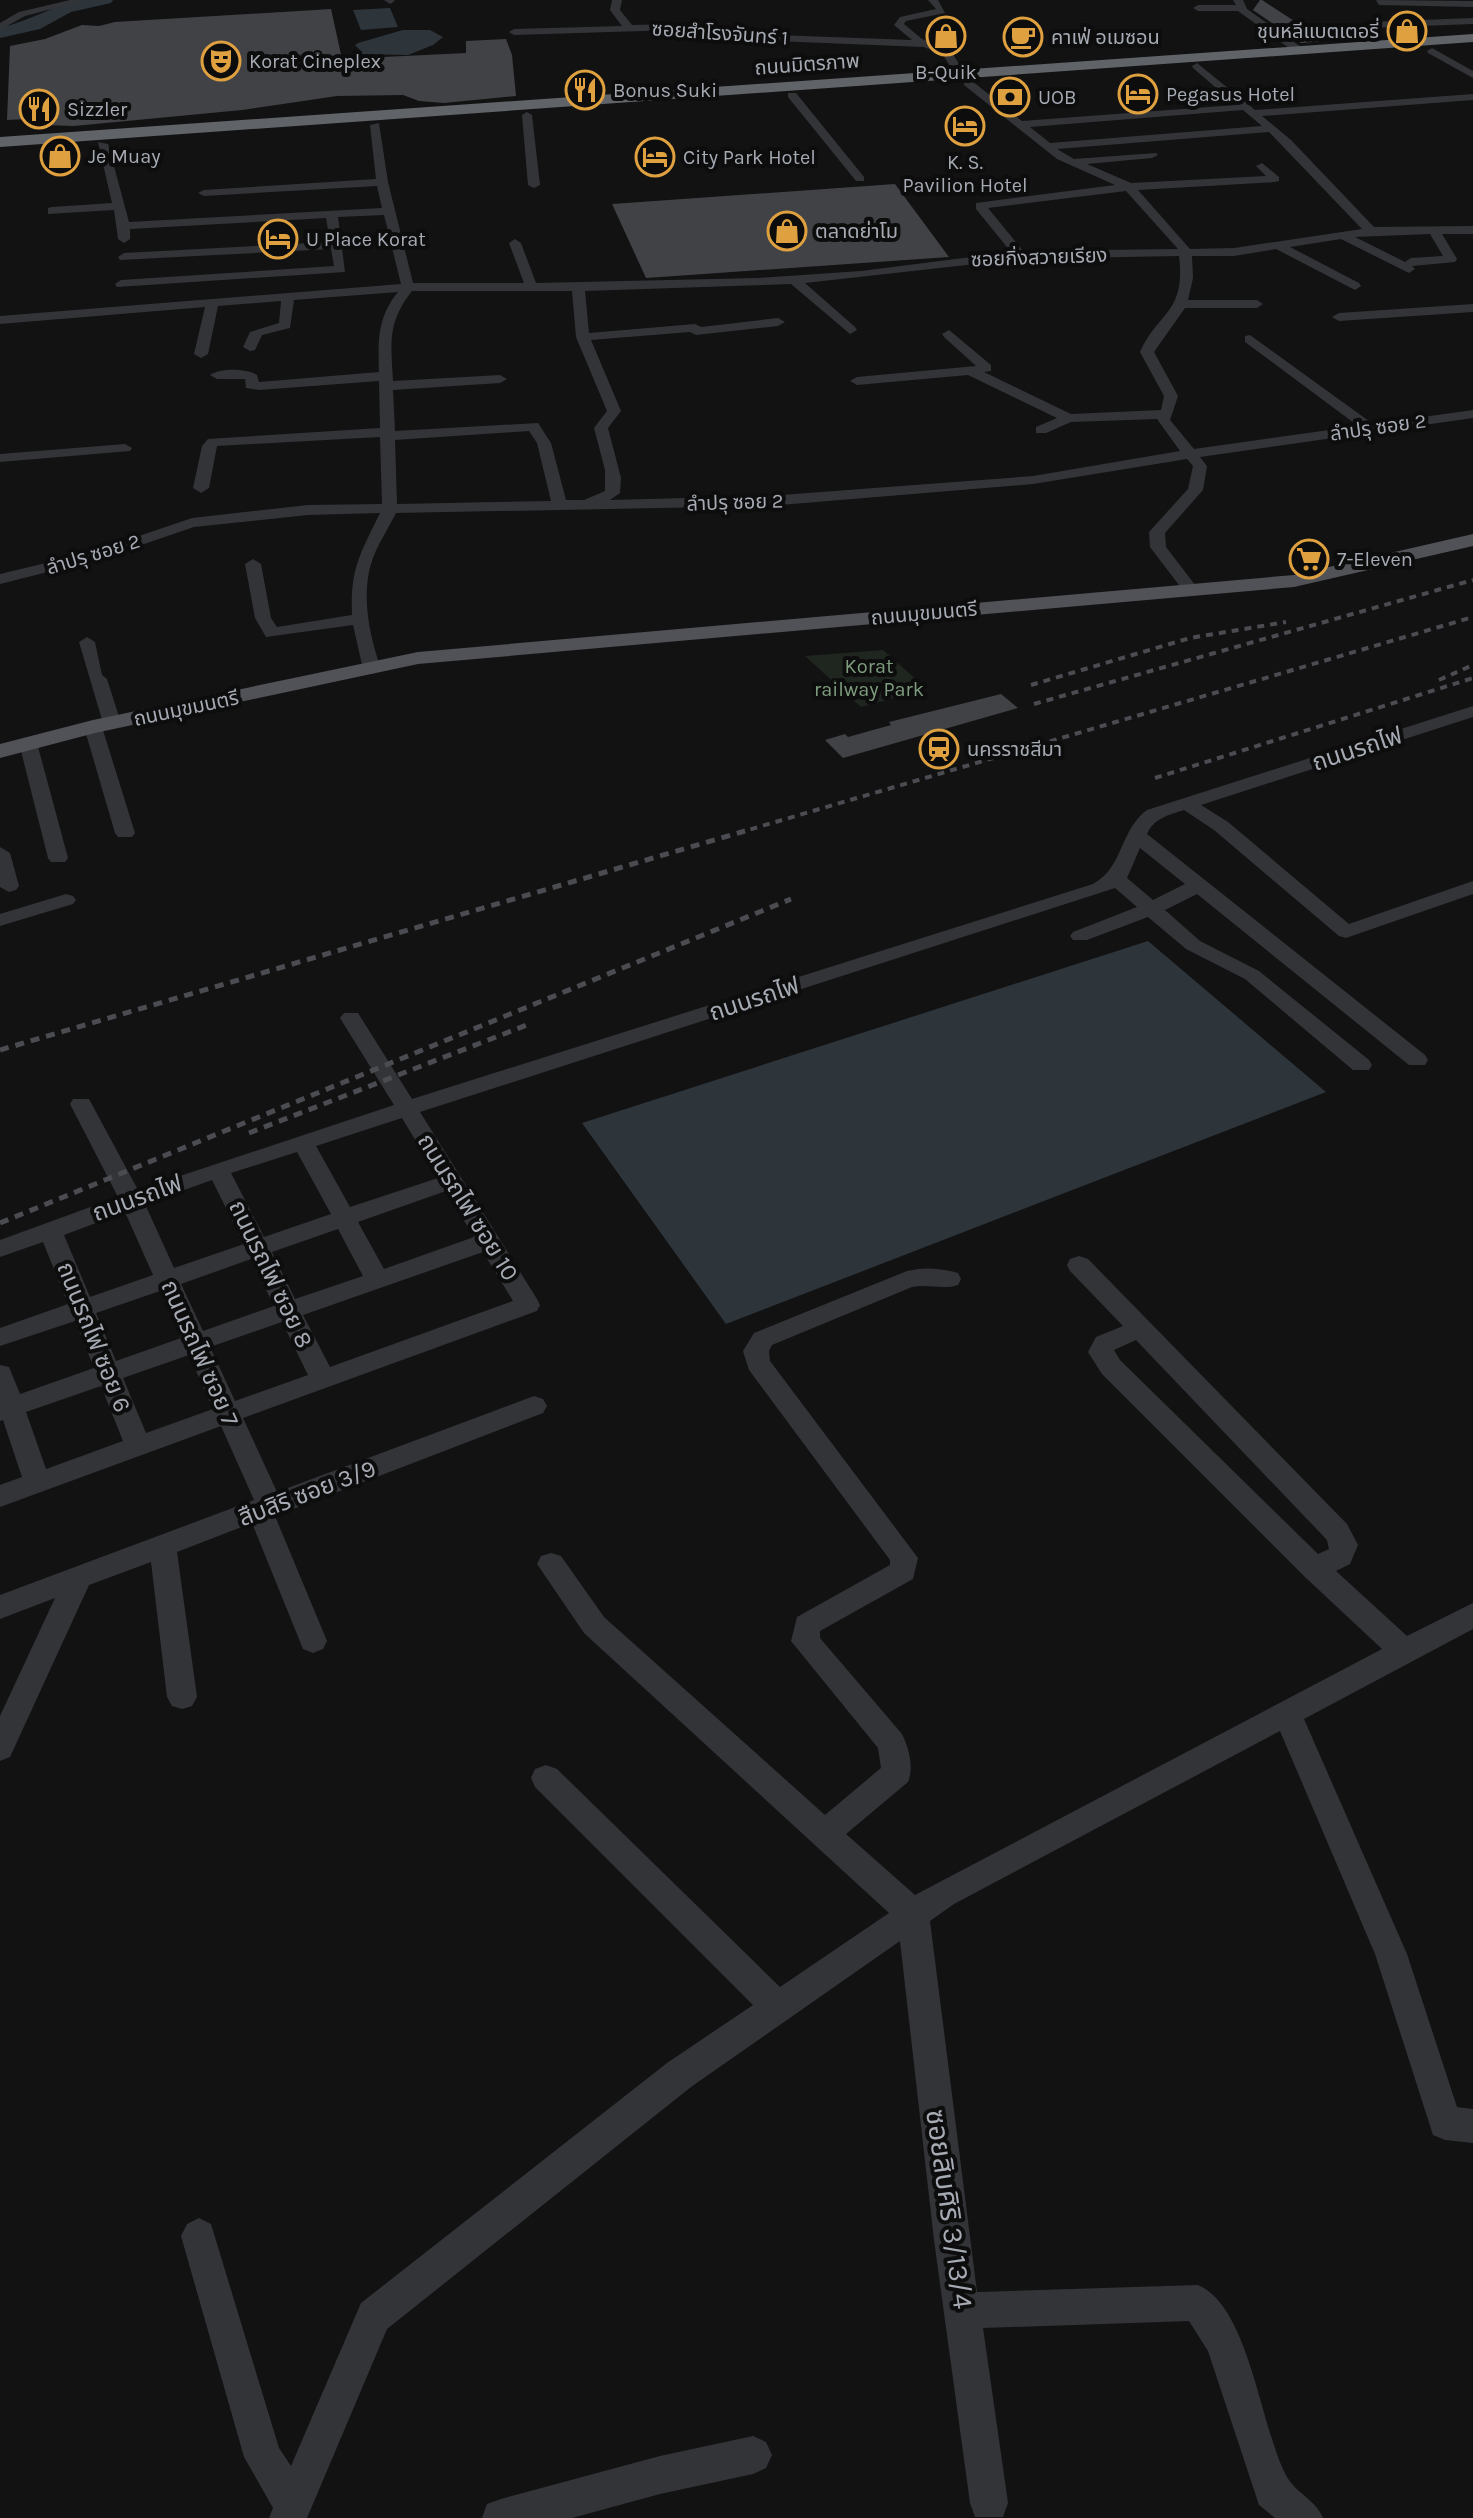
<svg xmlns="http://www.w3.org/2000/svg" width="1473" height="2518" font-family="Karla,'Noto Sans Thai',sans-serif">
<rect width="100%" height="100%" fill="#121213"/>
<polygon fill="#1f261f" points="883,650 927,689 861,707 805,656"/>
<g fill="#2d353b">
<polygon points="390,8 398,27 361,30 353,10"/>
<polygon points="403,30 430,30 443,37 433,45 408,55 357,54 360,50 355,45 358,43"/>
<polygon points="1148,941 1326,1092 726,1324 582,1123"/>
</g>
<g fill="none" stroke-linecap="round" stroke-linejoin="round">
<path fill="#2d353b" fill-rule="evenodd" d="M81 0H113L111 3 71 12 40 29 0 38V28C29 21 52 6 81 0Z"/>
</g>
<g fill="#414246">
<polygon points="1260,0 1262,0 1325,41 1301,43 1253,10"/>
<polygon points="331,9 342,59 466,53 466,41 506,39 512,55 516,96 444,103 419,101 403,95 337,96 242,110 74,126 45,125 28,119 7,120 10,46 45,39 82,25 99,26 115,22"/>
<polygon points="895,184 949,257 646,278 612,204"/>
<polygon points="1001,694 1018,708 843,758 825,740 845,734 848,737 891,725 889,722"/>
</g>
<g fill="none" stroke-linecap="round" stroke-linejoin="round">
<g fill="#333438" fill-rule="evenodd">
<polygon points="70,0 87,0 25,16 0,30 0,23 19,12"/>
<polygon points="384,0 394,0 395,1 390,4"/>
<polygon points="612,0 622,0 620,10 632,25 675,24 722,33 912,40 894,25 900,17 936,9 928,0 938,0 945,13 906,21 904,24 922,39 951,51 966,75 957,77 943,55 924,47 722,39 675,30 514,35 509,32 514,29 622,26 610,10"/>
<polygon points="1233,0 1243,0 1247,9 1304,49 1304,53 1296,53 1238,11 1198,11 1193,8 1198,5 1236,5"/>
<polygon points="1376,0 1473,1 1473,7 1379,5"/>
<polygon points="1473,18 1473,24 1369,28 1364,25 1369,22"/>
<polygon points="1432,48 1473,71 1473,78 1428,53 1427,51"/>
<path d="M1197 63 1255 110 1473 94V100L1262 116 1291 140 1374 227 1473 226V234H1442L1457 259 1455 262 1412 266 1415 269 1409 273 1341 239 1290 247 1359 283 1361 286 1355 290 1276 249 1234 256H1192L1193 278 1188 300H1257L1263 304 1257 308H1185L1154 352 1178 396 1170 420 1194 449 1358 426 1245 342V336L1250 335 1373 424 1473 410V418L1200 457 1207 466 1203 490 1165 533 1166 547 1199 590 1197 593H1185L1150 547 1149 532 1188 489 1193 466 1187 459 1033 484 768 506 396 513C388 529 376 547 371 564 361 598 370 637 381 669L372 674 363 669 353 625 266 637 255 618 245 564 253 559 261 564 271 618 277 627 352 615C350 569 360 554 380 513L308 515 194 527 103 558 0 584V574L92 552 192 518 308 505 382 504 380 437 217 446 209 488 201 493 193 488 202 446 208 439 380 428 379 381 259 390 246 388 245 379H217L210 375C220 368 246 368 257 375L259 382 379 372C378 341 377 318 398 292L294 300 290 328 262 335 255 350 250 351 243 347 250 332 279 323 281 301 218 306 208 354 201 358 194 354 205 307 0 324V316L401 284 384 215 338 217 345 272 117 287 115 284 121 280 334 266 331 249 120 260 118 257 124 253 330 242 326 218 130 229V239L124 243 118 239 114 210 48 214V208L52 207 112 203 98 142 108 144 129 222 382 208 377 186 204 196 198 193 204 190 376 179 370 125 379 123 388 182 413 283H524L509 243 515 239 521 243 536 283 758 278 861 271 1011 252 976 209V203L1115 185 1057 159 964 85V81H972L1022 121 1236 105 1193 68 1192 66ZM1243 110 1262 126 1050 143 1030 127ZM1269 132 1362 229 1234 248 1190 249 1138 190 1275 182 1279 181V177L1262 163 1256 166 1266 176 1131 183 1087 164 1152 158 1158 155 1156 153 1074 159 1057 149ZM1126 191 1178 249 1023 251 988 208ZM1430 234 1443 256 1411 258 1405 262 1355 237ZM1179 256C1186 314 1158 311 1140 352L1164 396 1161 410 1071 414 984 372 991 371V365L949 330 942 334 944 337 976 366 857 377 850 381 857 385 968 375 1057 418 1036 427V433H1046L1071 422 1157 419 1180 451 1033 476 768 496 610 500 620 493 621 478 608 428 621 411 591 340 690 332 696 335 778 326 785 322 778 318 701 327 695 324 589 333 585 291 791 284 850 334 857 330 855 327 805 283 1020 259ZM412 291H572L576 337 607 411 594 428 605 470V491L584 500H566L551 443 538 423 395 431 393 390 500 383 507 379 500 375 393 381C391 343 387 323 412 291ZM529 431 537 443 551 501 397 504 395 440Z"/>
<polygon points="788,93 796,93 864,177 864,181 856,181 788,97"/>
<polygon points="527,112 532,115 540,185 534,188 528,185 522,115"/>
<polygon points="1473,304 1473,312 1339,321 1332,317 1339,313"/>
<polygon points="125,444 132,448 130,451 0,462 0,454"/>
<polygon points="87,637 95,642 102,675 107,679 121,723 118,727 112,728 103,723 79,642"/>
<path d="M1473 706V717L1201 805 1228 822 1349 924 1473 881V894L1346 938 1339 936 1214 830 1184 810C1169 815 1154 818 1147 834L1425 1055 1428 1060 1425 1065H1409L1197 894 1165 910 1200 941 1259 971 1369 1060 1372 1065 1369 1070H1353L1245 979 1186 949 1148 917 1087 940H1073L1070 936 1073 932 1137 907 1115 888 420 1112 537 1299 540 1305 537 1311 243 1418 277 1492 534 1396 543 1399 547 1406 543 1413 275 1516 327 1641 323 1649 313 1653 303 1649 252 1523 177 1552 197 1697 192 1706 182 1709 172 1706 167 1697 151 1562 89 1585 10 1757 0 1761V1716L55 1598 0 1619V1595L254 1500 221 1426 0 1507V1485L22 1477 3 1420 0 1421V1365L9 1367 20 1394 94 1368 75 1321 0 1346V1328L68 1304 43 1242 0 1257V1240L118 1197 70 1104 73 1099H89L138 1190 394 1105 340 1018 344 1013H358L412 1099 1093 884C1124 867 1119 831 1147 810ZM1140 848 1185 884 1153 900 1127 878ZM402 1118 438 1178 350 1207 316 1146ZM297 1152 331 1214 264 1237 231 1173ZM212 1180 244 1244 174 1268 145 1204ZM446 1191 474 1237 384 1269 358 1222ZM125 1212 153 1275 90 1297 64 1235ZM338 1229 363 1276 295 1299 272 1252ZM483 1252 513 1301 330 1367 303 1315ZM251 1259 274 1306 203 1331 181 1284ZM160 1291 181 1338 116 1361 96 1313ZM282 1322 308 1375 235 1401 210 1347ZM189 1355 213 1409 146 1433 123 1378ZM101 1386 123 1441 46 1469 26 1412Z"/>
<polygon points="93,722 102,727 135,833 132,837 118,837 115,833 84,727"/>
<polygon points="28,738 37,743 68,858 65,862 51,862 48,858 19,743"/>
<polygon points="0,847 10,853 19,886 16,890 9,892 0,887"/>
<polygon points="66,894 73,896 76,900 73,904 0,926 0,914"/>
<path d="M1079 1256 1088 1259 1347 1524 1358 1545 1350 1564 1336 1571 1407 1636 1473 1603V1629L1304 1719 1407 1954 1457 2107 1473 2109V2143L1445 2140 1433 2135 1375 1954 1280 1731 954 1904 930 1921 977 2292 1198 2285C1250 2307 1261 2431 1287 2477 1297 2494 1315 2499 1323 2518H1275L1259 2505 1208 2351 1189 2321 983 2328 1008 2503 1003 2517H975L970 2503 934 2240 900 1941 691 2087 387 2329 307 2518H269L273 2508 244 2457 181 2236 187 2224 199 2218 211 2224 279 2448 291 2466 361 2303 667 2063 753 2005 535 1787 531 1778 535 1769 546 1765 557 1769 780 1987 889 1913 584 1633 537 1564 541 1556 551 1553 561 1556 604 1617 825 1815 881 1768 878 1748 791 1641 797 1617 890 1565V1560L749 1370 743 1351 754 1333 907 1271C925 1267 940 1268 958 1273L961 1279 958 1285C943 1290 928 1284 912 1287L772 1345 769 1351 770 1361 918 1558 913 1579 820 1631V1638L902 1734C909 1748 914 1768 908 1782L846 1834 915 1895 1382 1649 1305 1577 1102 1374 1088 1352 1096 1337 1123 1326 1070 1271 1067 1265 1070 1259ZM1136 1340 1327 1540 1329 1549 1318 1554 1120 1360 1114 1350Z"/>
<polygon points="753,2436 766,2442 772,2455 766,2468 753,2474 660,2494 572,2518 482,2518 487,2504 501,2499 660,2456"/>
</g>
<polygon fill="#505257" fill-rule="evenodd" points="1473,534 1473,546 1294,587 418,664 95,733 0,758 0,744 93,720 418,652 1294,575"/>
<polygon fill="#606368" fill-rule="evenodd" points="1473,34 1473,42 0,147 0,137"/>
<g stroke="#4b4c51" stroke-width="4" stroke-dasharray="7 6" stroke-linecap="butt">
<polyline points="1439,680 1473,665"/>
<polyline points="1031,685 1190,638 1286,622"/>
<polyline points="1034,704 1473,580"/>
<polyline points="1155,778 1473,678"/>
<polyline points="738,833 1473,617"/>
</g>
<g stroke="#4b4c51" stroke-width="5" stroke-dasharray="9 7" stroke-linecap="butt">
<polyline points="0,1050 745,831"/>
<polyline points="249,1133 532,1023"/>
<polyline points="0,1223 791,899"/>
</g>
</g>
<defs>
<symbol id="shop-ring" viewBox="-11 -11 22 22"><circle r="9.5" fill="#0d0d0e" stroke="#dfa13f" stroke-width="1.5"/><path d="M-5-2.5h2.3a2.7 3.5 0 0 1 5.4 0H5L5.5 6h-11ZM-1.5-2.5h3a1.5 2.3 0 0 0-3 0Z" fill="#dfa13f"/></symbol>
<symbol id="cafe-ring" viewBox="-11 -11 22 22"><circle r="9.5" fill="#0d0d0e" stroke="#dfa13f" stroke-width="1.5"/><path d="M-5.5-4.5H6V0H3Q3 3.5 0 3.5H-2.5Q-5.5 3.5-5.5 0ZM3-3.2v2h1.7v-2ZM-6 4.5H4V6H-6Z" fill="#dfa13f"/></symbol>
<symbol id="theatre-ring" viewBox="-11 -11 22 22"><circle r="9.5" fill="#0d0d0e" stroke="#dfa13f" stroke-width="1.5"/><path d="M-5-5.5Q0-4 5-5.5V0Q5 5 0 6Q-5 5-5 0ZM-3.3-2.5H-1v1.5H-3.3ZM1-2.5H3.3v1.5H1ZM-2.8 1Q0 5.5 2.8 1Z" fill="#dfa13f"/></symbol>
<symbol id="restaurant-ring" viewBox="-11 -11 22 22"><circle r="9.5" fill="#0d0d0e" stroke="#dfa13f" stroke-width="1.5"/><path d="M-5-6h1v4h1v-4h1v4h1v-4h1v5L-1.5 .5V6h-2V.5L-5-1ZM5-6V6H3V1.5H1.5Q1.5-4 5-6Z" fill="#dfa13f"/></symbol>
<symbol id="hotel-ring" viewBox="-11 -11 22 22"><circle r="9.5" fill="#0d0d0e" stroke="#dfa13f" stroke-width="1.5"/><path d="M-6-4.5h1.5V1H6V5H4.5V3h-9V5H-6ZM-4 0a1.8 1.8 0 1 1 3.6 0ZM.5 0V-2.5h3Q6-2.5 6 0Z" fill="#dfa13f"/></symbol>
<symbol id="bank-ring" viewBox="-11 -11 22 22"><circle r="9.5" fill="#0d0d0e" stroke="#dfa13f" stroke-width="1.5"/><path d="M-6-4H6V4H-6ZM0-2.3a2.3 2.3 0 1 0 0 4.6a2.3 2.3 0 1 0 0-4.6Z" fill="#dfa13f"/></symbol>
<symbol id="supermarket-ring" viewBox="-11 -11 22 22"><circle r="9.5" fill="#0d0d0e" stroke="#dfa13f" stroke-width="1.5"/><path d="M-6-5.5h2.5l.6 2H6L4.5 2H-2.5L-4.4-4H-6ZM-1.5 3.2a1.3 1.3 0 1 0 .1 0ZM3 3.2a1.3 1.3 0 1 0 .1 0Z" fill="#dfa13f"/></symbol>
<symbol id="station-ring" viewBox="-11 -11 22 22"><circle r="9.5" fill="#0d0d0e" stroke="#dfa13f" stroke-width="1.5"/><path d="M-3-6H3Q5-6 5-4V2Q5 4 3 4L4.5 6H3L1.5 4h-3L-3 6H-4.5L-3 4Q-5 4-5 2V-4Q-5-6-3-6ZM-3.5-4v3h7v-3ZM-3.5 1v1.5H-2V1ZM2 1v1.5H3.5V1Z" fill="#dfa13f"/></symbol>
</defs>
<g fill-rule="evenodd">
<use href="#shop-ring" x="1385" y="9" width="44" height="44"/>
<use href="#shop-ring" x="924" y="14" width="44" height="44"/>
<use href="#cafe-ring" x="1001" y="15" width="44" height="44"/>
<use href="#theatre-ring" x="199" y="39" width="44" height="44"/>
<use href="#restaurant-ring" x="563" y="68" width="44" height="44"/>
<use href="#hotel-ring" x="1116" y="72" width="44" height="44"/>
<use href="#bank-ring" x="988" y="75" width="44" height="44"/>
<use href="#restaurant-ring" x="17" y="87" width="44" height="44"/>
<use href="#hotel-ring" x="943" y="104" width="44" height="44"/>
<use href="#shop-ring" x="38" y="134" width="44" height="44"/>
<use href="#hotel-ring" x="633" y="135" width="44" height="44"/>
<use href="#shop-ring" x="765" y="209" width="44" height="44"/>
<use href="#hotel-ring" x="256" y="217" width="44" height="44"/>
<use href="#supermarket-ring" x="1287" y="537" width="44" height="44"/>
<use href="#station-ring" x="917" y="727" width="44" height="44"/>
</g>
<g text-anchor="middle" stroke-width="8" stroke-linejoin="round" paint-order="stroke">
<g font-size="20" fill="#a5aab3" stroke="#0d0d0e" text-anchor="start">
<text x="1379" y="38" text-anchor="end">ชุนหลีแบตเตอรี่</text>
<text x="1051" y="44">คาเฟ่ อเมซอน</text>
<text x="249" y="68">Korat Cineplex</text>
<text x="946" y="79" text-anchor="middle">B-Quik</text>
<text x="613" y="97">Bonus Suki</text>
<text x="1166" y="101">Pegasus Hotel</text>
<text x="1038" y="104">UOB</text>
<text x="67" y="116">Sizzler</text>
<text x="88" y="163">Je Muay</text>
<text x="683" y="164">City Park Hotel</text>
<text x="965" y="169" text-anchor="middle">K. S.<tspan x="965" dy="23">Pavilion Hotel</tspan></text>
<text x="815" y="238">ตลาดย่าโม</text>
<text x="306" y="246">U Place Korat</text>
<text x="1337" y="566">7-Eleven</text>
<text x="967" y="756">นครราชสีมา</text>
</g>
<g font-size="20" fill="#a5aab3" stroke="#0d0d0e">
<text transform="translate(720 33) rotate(4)" y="7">ซอยสำโรงจันทร์ 1</text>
<text transform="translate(807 64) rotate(-4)" y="7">ถนนมิตรภาพ</text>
<text transform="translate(1039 257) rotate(-2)" y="7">ซอยกิ่งสวายเรียง</text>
<text transform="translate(1378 427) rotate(-8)" y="7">ลำปรุ ซอย 2</text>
<text transform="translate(735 502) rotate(-2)" y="7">ลำปรุ ซอย 2</text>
<text transform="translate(93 554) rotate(-17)" y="7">ลำปรุ ซอย 2</text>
<text transform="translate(924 613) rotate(-5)" y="7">ถนนมุขมนตรี</text>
<text transform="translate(186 708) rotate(-12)" y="7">ถนนมุขมนตรี</text>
</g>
<g font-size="20" fill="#7e9c7e" stroke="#0d0d0e">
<text x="869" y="673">Korat<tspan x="869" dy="23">railway Park</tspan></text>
</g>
<g font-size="24" fill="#a5aab3" stroke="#0d0d0e">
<text transform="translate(1357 749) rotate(-18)" y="8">ถนนรถไฟ</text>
<text transform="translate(754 999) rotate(-18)" y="8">ถนนรถไฟ</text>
<text transform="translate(137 1198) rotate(-20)" y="8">ถนนรถไฟ</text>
<text transform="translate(468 1207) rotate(58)" y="8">ถนนรถไฟ ซอย 10</text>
<text transform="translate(271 1274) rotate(64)" y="8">ถนนรถไฟ ซอย 8</text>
<text transform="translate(94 1337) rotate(68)" y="8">ถนนรถไฟ ซอย 6</text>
<text transform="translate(200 1353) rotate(66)" y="8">ถนนรถไฟ ซอย 7</text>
<text transform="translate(307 1493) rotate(-21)" y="8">สืบสิริ ซอย 3/9</text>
</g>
<g font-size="28" fill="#a5aab3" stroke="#0d0d0e">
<text transform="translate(950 2209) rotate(82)" y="10">ซอยสิบศิริ 3/13/4</text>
</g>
</g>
</svg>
